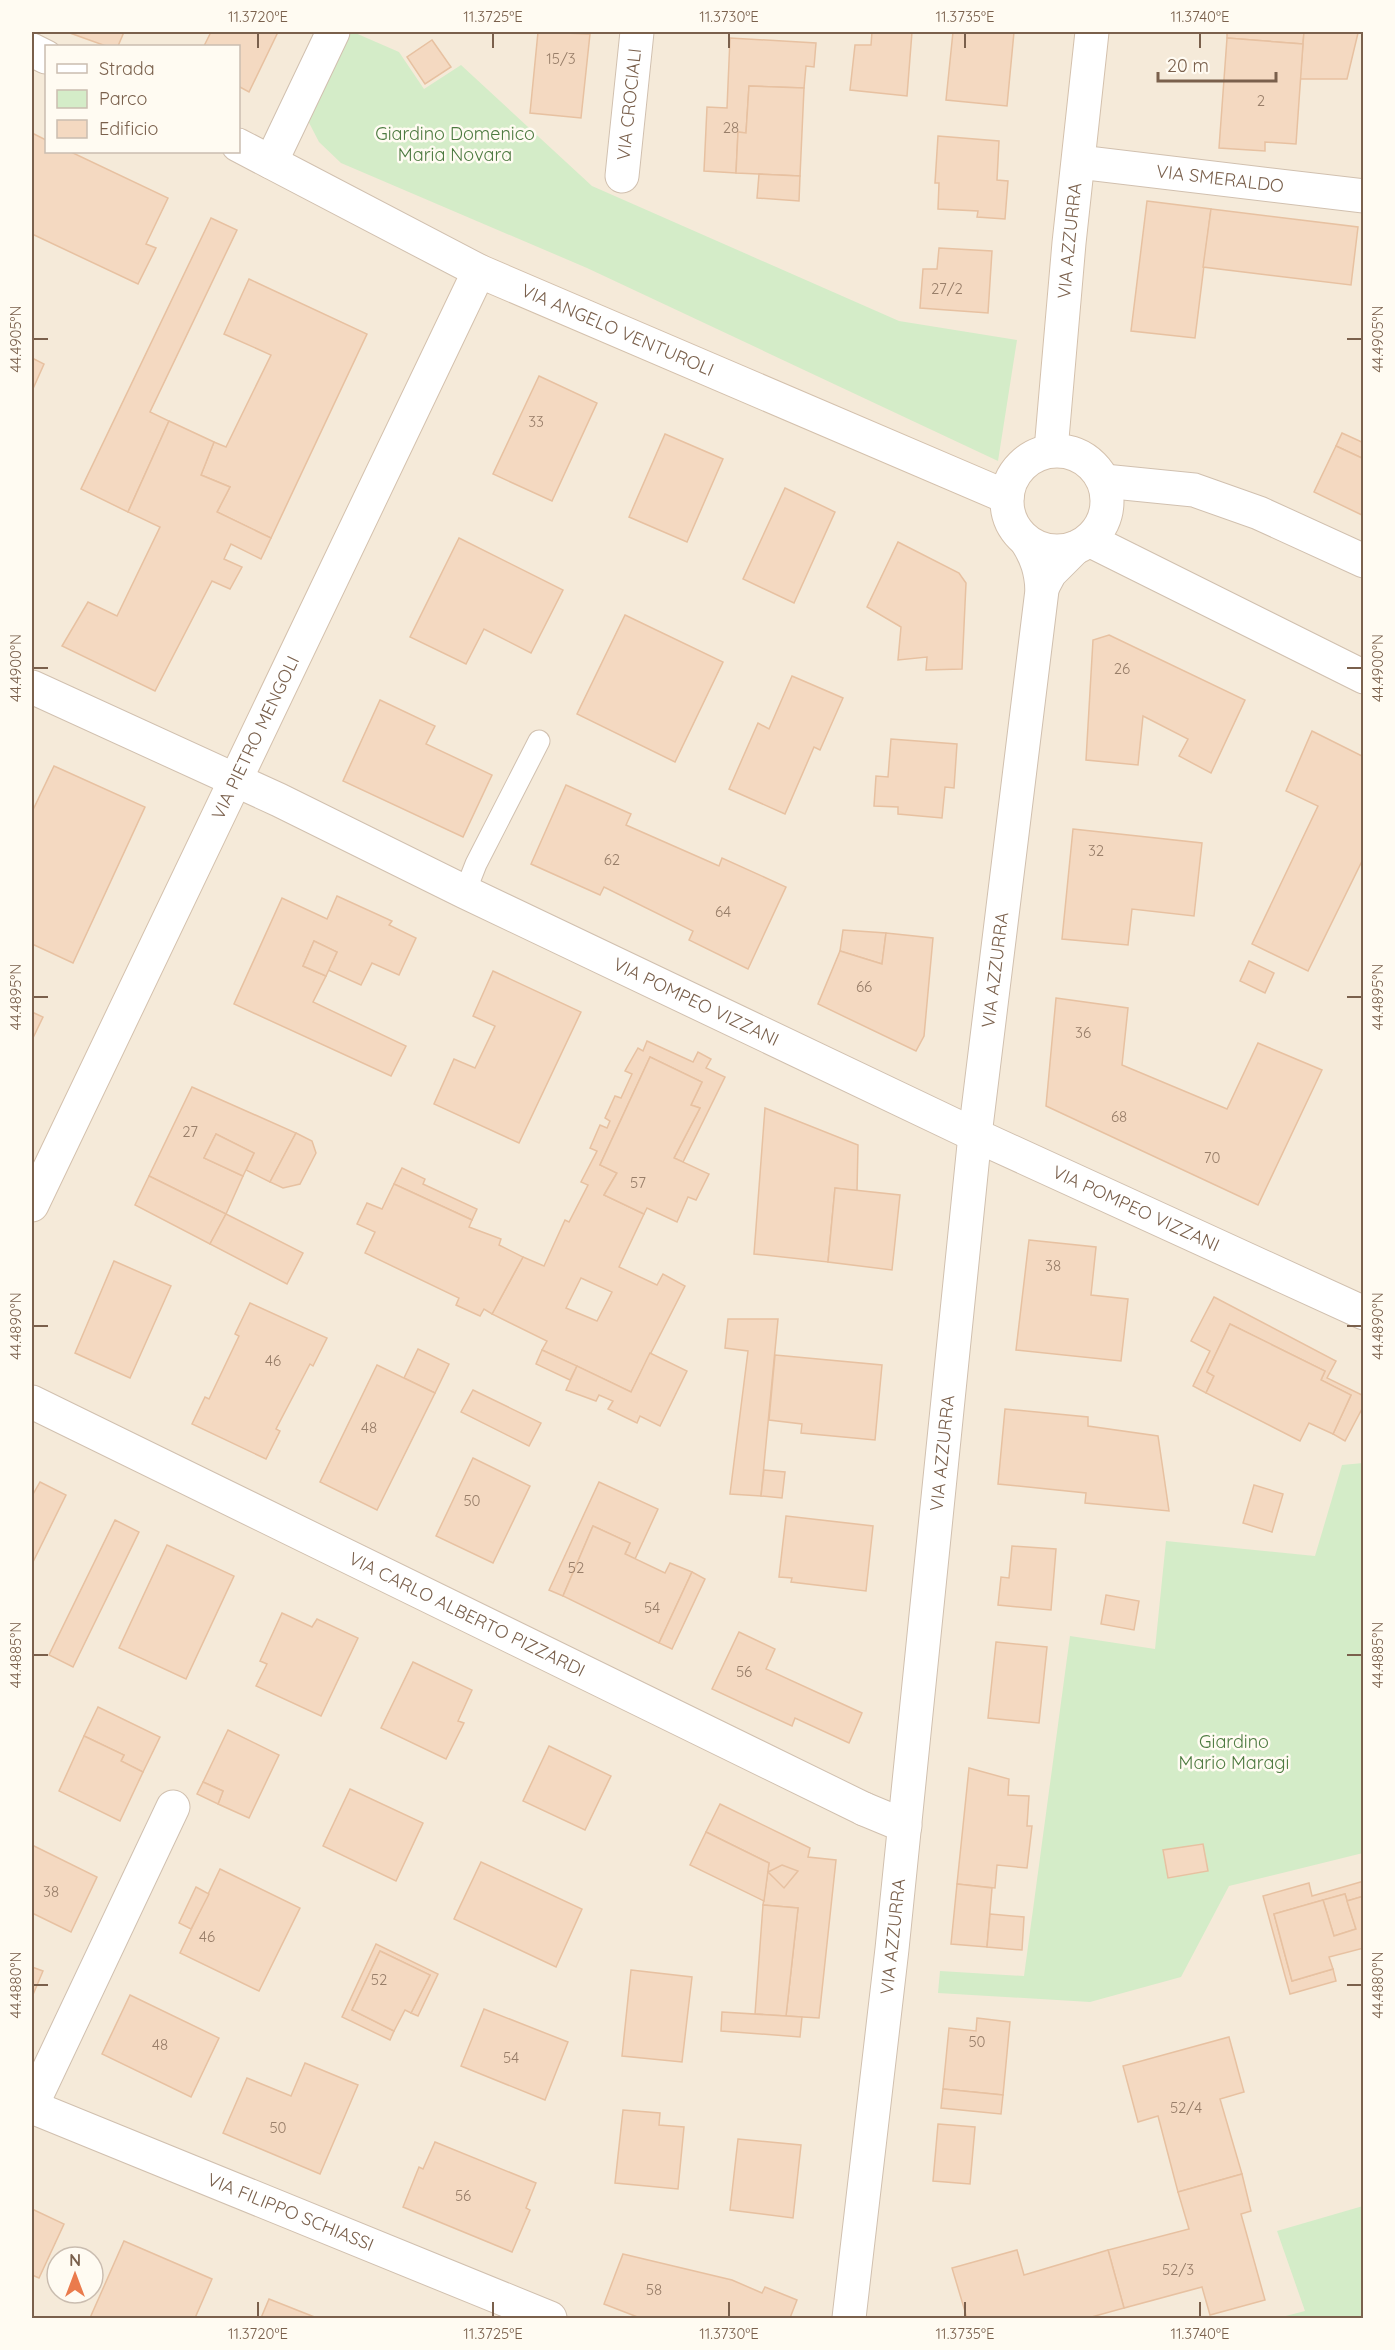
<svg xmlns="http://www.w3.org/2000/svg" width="1395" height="2350" font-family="Quicksand,sans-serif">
<rect width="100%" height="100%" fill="#fdf7eb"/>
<path fill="#f5ead9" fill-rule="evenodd" d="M32 32H1363V2318H32ZM46 46H238V152H46ZM57 2257H93V2293H57Z"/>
<g fill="#d4ecc8">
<polygon points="339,32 353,32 399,52 424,89 461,65 592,186 899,321 1017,340 998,461 587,268 341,163 319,142 303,111"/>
<polygon points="1363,1463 1363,1853 1229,1886 1181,1977 1090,2002 938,1993 940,1971 1024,1976 1070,1636 1155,1649 1166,1541 1315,1556 1342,1465"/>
<polygon points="1363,2206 1363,2318 1278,2318 1305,2311 1277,2231"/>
</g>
<g fill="#f4d9c1" stroke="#e7c1a1" stroke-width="1.5" fill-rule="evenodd">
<polygon points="67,32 124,32 118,46 106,46"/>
<polygon points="211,32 278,32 249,92 238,86 238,46 204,46"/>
<polygon points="538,32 590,34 581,118 530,113"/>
<polygon points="872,32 912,32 907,96 850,90 855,45 871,45"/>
<polygon points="953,32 1014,32 1007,106 946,100"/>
<polygon points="1227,32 1304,32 1303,44 1227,38"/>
<polygon points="1304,32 1358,33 1347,79 1300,79"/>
<polygon points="730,38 816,43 814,67 806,66 804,88 749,86 746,133 738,132 736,173 704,171 707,107 727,108"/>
<polygon points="1227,38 1303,44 1296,144 1265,142 1265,151 1219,148"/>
<polygon points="432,40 451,67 425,84 407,57"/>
<polygon points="749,86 804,88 800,176 736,173 738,132 746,133"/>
<polygon points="32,133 46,140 46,152 71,152 168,198 146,244 156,248 138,284 32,234"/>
<polygon points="938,136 999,141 997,180 1008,181 1005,219 977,217 978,211 938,209 939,183 935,183"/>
<polygon points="759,174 800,176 799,201 757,198"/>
<polygon points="1147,201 1211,209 1195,338 1131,331"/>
<polygon points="1211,209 1358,227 1351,285 1203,267"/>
<polygon points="211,218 237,230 150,412 169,421 128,512 81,489"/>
<polygon points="939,248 992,251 988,313 920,308 923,269 937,269"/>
<polygon points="249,279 367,334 271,538 217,512 230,487 201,475 214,442 226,447 271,355 224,334"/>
<polygon points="32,358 44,364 32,391"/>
<polygon points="539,376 597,403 552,501 493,474"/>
<polygon points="169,421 214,442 201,475 230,487 217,512 271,538 261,559 231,544 224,559 242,567 230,589 212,581 155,691 62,646 88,602 117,616 160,527 128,512"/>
<polygon points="1342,433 1364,443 1364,459 1336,446"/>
<polygon points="665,434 723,459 687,542 629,517"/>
<polygon points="1336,446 1364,459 1364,516 1314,492"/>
<polygon points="785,488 835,512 794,603 743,579"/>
<polygon points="459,538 563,590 531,653 484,629 466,664 410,637"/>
<polygon points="898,542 959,573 966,583 962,669 926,670 927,657 898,660 901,627 867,607"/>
<polygon points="625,615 723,662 675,762 577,714"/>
<polygon points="1109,635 1245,700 1211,773 1179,756 1188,739 1143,716 1138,765 1086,760 1093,640"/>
<polygon points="792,676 843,698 820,750 814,747 785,814 729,789 758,723 769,729"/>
<polygon points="380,700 435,726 426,744 492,775 463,837 343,781"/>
<polygon points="1312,731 1364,757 1364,857 1308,971 1252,944 1318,806 1286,791"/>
<polygon points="891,739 957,744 954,788 945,787 942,818 898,814 898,807 874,806 876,776 888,777"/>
<polygon points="54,766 145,807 73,963 32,944 32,812"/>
<polygon points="566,785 631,814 626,825 719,866 722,858 786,887 748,969 689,940 693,931 604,887 600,895 531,864"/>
<polygon points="1073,829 1202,843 1194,916 1132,909 1128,945 1062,939"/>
<polygon points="337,896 392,921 389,925 416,938 399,975 372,963 361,985 328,970 337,952 314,941 303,966 326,976 313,1002 406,1046 391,1076 234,1004 282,898 327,919"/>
<polygon points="843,930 886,933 882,964 840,951"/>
<polygon points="886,933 933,938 924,1036 916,1051 818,1004 840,951 882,964"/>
<polygon points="314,941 337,952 326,976 303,966"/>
<polygon points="1249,961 1274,973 1265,993 1240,981"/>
<polygon points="493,971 581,1012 519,1143 434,1104 454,1059 475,1068 495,1026 473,1016"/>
<polygon points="1056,998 1128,1008 1122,1065 1227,1109 1258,1043 1322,1070 1258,1205 1046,1106"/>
<polygon points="32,1012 43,1017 32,1040"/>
<path d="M647 1041 693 1062 698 1052 711 1059 706 1068 725 1077 683 1162 674 1158 700 1108 691 1105 702 1082 650 1057 600 1165 617 1173 604 1195 644 1214 619 1267 657 1285 663 1274 685 1286 631 1392 542 1350 547 1341 492 1314 523 1257 544 1266 565 1220 569 1222 588 1185 581 1182 597 1151 590 1148 600 1125 607 1128 610 1121 605 1118 615 1096 621 1098 632 1074 625 1071 638 1048 643 1051ZM581 1278 612 1292 597 1321 566 1308Z"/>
<polygon points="650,1057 702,1082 691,1105 700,1108 674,1158 709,1174 696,1200 688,1197 677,1222 647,1208 644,1214 604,1195 617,1173 600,1165"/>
<polygon points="192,1087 296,1133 270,1182 246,1170 254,1153 216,1134 204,1158 243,1176 226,1214 149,1176"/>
<polygon points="765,1108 858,1145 857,1191 835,1188 828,1262 754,1254"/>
<polygon points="296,1133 312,1141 316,1153 300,1184 283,1188 270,1182"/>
<polygon points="216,1134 254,1153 243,1176 204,1158"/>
<polygon points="402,1168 425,1179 423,1184 477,1209 472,1220 394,1184"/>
<polygon points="149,1176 226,1214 210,1244 135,1205"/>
<polygon points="394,1184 472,1220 469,1227 501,1239 499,1245 523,1257 492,1314 484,1309 480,1316 456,1305 459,1298 365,1253 375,1232 357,1224 367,1203 382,1209"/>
<polygon points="835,1188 900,1195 892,1270 828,1262"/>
<polygon points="226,1214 303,1253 287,1284 210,1244"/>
<polygon points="1029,1240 1096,1247 1091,1295 1128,1299 1121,1361 1016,1350"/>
<polygon points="114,1261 171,1286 130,1378 75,1353"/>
<polygon points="1214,1297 1336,1361 1327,1378 1364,1396 1364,1405 1345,1441 1333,1434 1351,1395 1321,1380 1325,1371 1230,1324 1207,1372 1214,1376 1206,1393 1193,1386 1210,1351 1191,1341"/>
<polygon points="250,1303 327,1338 313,1366 310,1364 276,1429 280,1431 266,1459 192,1424 205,1397 209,1399 239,1336 235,1334"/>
<polygon points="728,1319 778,1319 761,1496 730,1494 748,1351 725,1348"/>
<polygon points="1230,1324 1325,1371 1321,1380 1351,1395 1333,1434 1309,1423 1300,1441 1206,1393 1214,1376 1207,1372"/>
<polygon points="418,1349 449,1364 435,1393 404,1378"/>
<polygon points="542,1350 577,1366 570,1380 536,1364"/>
<polygon points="650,1353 687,1371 660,1426 640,1416 637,1423 608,1409 613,1401 599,1395 596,1401 566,1390 577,1366 631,1392"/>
<polygon points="775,1355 882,1365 875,1440 801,1433 802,1424 769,1420"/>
<polygon points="377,1365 435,1393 377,1510 320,1482"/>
<polygon points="473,1390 541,1423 529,1446 461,1412"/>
<polygon points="1005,1409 1088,1417 1088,1426 1158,1436 1169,1511 1085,1503 1086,1493 998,1484"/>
<polygon points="473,1458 530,1486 493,1563 436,1536"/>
<polygon points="764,1470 785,1472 782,1498 761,1496"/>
<polygon points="40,1482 66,1495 32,1564 32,1496"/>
<polygon points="599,1482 658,1509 635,1559 625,1554 630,1543 593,1526 563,1596 549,1590"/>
<polygon points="1254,1485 1283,1494 1272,1532 1243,1523"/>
<polygon points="786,1516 873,1526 866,1591 791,1582 792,1578 779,1577"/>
<polygon points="115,1520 139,1532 73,1667 49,1655"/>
<polygon points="593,1526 630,1543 625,1554 665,1573 670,1563 692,1572 659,1643 563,1596"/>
<polygon points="167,1545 234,1576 186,1679 119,1648"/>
<polygon points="1012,1546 1056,1549 1051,1610 998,1605 1001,1577 1009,1578"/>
<polygon points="692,1572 705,1579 672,1649 659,1643"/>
<polygon points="1106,1595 1139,1601 1134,1630 1101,1624"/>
<polygon points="282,1613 312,1627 317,1619 358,1638 321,1716 256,1686 267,1664 260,1661"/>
<polygon points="739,1632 775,1649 766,1669 862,1713 849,1743 795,1718 792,1726 712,1689"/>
<polygon points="996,1642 1047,1647 1039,1723 988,1718"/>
<polygon points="413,1662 472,1690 458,1721 464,1723 446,1759 381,1728"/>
<polygon points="98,1707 160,1737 143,1772 121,1761 124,1755 84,1736"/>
<polygon points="228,1730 279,1755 249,1818 218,1804 223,1791 203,1782"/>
<polygon points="84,1736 124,1755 121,1761 143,1772 120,1821 59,1791"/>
<polygon points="549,1746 611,1776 585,1830 523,1801"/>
<polygon points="969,1768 1009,1779 1008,1795 1029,1796 1027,1826 1032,1826 1027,1868 997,1865 995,1888 957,1884"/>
<polygon points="203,1782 223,1791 218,1804 197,1794"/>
<polygon points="350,1789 423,1823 396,1881 323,1846"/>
<polygon points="720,1804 810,1848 808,1857 836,1860 819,2018 786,2016 798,1908 763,1905 769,1863 706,1832"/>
<polygon points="706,1832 769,1863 764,1901 690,1865"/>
<polygon points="1203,1844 1208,1871 1168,1878 1163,1850"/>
<polygon points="32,1845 97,1877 71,1932 32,1913"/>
<polygon points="481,1862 582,1909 556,1967 454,1919"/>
<polygon points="782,1865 798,1871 784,1888 768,1872"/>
<polygon points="220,1869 300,1908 259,1991 180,1953"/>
<polygon points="1364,1881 1364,1896 1347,1901 1345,1894 1274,1914 1292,1981 1333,1969 1336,1981 1290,1994 1263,1896 1309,1883 1312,1896"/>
<polygon points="957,1884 992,1888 987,1947 951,1944"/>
<polygon points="196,1887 209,1894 191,1929 179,1923"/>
<polygon points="1345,1894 1356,1929 1334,1936 1323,1900"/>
<polygon points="1364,1896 1364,1948 1329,1957 1333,1969 1292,1981 1274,1914 1323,1900 1334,1936 1356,1929 1347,1901"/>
<polygon points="763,1905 798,1908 786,2016 755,2014"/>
<polygon points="990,1914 1024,1917 1022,1950 987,1947"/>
<polygon points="376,1944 438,1974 418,2016 411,2013 430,1975 380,1951 352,2010 394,2031 390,2040 342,2017"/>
<polygon points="380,1951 430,1975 411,2013 405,2010 394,2031 352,2010"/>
<polygon points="32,1967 43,1971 32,1997"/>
<polygon points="631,1970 692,1977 682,2062 622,2056"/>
<polygon points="130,1995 219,2038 191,2097 102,2054"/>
<polygon points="484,2009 568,2042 545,2100 461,2066"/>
<polygon points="722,2012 802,2017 800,2037 721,2031"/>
<polygon points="977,2018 1010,2022 1003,2095 943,2089 949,2028 976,2031"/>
<polygon points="1229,2037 1244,2092 1220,2099 1242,2174 1178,2192 1158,2116 1138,2122 1123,2066"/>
<polygon points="305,2063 358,2085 320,2174 223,2133 247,2078 291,2096"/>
<polygon points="943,2089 1003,2095 1001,2114 941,2108"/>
<polygon points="623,2110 660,2113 659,2125 684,2127 678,2189 615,2183"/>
<polygon points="938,2124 975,2127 970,2184 933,2181"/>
<polygon points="738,2139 801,2145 793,2218 730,2210"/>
<polygon points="435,2142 536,2183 526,2208 530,2210 512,2252 403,2207 419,2167 423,2169"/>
<polygon points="1242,2174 1251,2211 1241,2214 1265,2300 1210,2315 1202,2287 1124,2308 1108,2250 1189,2229 1178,2192"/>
<polygon points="32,2209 64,2224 39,2278 32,2275"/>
<polygon points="124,2241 212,2279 195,2318 90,2318"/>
<polygon points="1017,2250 1024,2275 1108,2250 1124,2308 1088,2318 967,2318 952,2268"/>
<polygon points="623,2254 732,2280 762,2293 765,2287 797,2300 790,2318 640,2318 604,2304"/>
<polygon points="269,2299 317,2318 261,2318"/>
</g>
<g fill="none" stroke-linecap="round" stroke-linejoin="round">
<defs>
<polyline id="service" points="465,892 476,864 539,741"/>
<g id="minor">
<path id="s1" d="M1079 162 1364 196"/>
<path id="s2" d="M622 176 637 32"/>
<polyline points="1104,481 1194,490 1259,513 1364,561"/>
<polyline points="1089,540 1364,677"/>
<path id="s3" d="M32 687 279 800 465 892 975 1135 1364 1313"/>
<path id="s4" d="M32 1402 864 1809"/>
<polyline points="32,2105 173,1807"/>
</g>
<g id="tertiary">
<polyline points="32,50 46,57"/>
<polyline points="238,145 479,271"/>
<polyline points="271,162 333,32"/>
<polyline points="1042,588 1050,573 1075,548"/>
<polyline points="864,1809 905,1826"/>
<path id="s5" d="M32 2107 550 2318"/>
<path id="s6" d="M849 2318 892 1949 975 1135 1042 590C1041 571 1037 558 1027 542"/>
</g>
<g id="secondary">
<path id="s7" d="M1051 450 1069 243 1092 32"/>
<circle cx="1057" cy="501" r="50"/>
<path id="s8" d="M32 1205 479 271 1007 497"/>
</g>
</defs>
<use href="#service" stroke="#d1c0af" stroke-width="23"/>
<use href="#minor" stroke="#d1c0af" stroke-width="35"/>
<use href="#tertiary" stroke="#d1c0af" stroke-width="35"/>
<use href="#secondary" stroke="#d4c1ad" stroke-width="35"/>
<use href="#service" stroke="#fff" stroke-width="21"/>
<use href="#minor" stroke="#fff" stroke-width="33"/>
<use href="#tertiary" stroke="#fff" stroke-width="33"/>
<use href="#secondary" stroke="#fff" stroke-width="33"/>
</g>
<path fill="none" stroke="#7a604c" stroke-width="2" d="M258 33V48M493 33V48M729 33V48M965 33V48M1200 33V48M33 339H48M1347 339H1362M33 668H48M1347 668H1362M33 997H48M1347 997H1362M33 1326H48M1347 1326H1362M33 1655H48M1347 1655H1362M33 1985H48M1347 1985H1362M258 2302V2317M493 2302V2317M729 2302V2317M965 2302V2317M1200 2302V2317"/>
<g text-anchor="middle" stroke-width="5" stroke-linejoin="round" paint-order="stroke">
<g font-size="15" fill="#987e69">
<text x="561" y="64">15/3</text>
<text x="1261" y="106">2</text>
<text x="731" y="133">28</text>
<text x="947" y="294">27/2</text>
<text x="536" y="427">33</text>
<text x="1122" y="674">26</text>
<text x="1096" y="856">32</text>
<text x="612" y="865">62</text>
<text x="723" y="917">64</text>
<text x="864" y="992">66</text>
<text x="1083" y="1038">36</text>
<text x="1119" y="1122">68</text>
<text x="190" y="1137">27</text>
<text x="1212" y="1163">70</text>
<text x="638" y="1188">57</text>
<text x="1053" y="1271">38</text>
<text x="273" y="1366">46</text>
<text x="369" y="1433">48</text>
<text x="472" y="1506">50</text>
<text x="576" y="1573">52</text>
<text x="652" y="1613">54</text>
<text x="744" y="1677">56</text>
<text x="51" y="1897">38</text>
<text x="207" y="1942">46</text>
<text x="379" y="1985">52</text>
<text x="977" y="2047">50</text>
<text x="160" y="2050">48</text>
<text x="511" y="2063">54</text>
<text x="1186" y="2113">52/4</text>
<text x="278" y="2133">50</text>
<text x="463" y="2201">56</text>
<text x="1178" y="2275">52/3</text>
<text x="654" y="2295">58</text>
</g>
<g font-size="18" fill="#7a604c" stroke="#fffbf2">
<text dy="6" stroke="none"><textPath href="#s2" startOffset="72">VIA CROCIALI</textPath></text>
<text dy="6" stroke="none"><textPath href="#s1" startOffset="142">VIA SMERALDO</textPath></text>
<text dy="6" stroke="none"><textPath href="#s7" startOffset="210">VIA AZZURRA</textPath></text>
<text dy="6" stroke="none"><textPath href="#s8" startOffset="1186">VIA ANGELO VENTUROLI</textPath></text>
<text dy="6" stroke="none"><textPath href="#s8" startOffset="518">VIA PIETRO MENGOLI</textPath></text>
<text dy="6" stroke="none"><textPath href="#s6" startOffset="1356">VIA AZZURRA</textPath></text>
<text dy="6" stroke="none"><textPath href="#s3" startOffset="735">VIA POMPEO VIZZANI</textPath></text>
<text dy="6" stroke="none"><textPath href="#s3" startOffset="1221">VIA POMPEO VIZZANI</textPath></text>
<text dy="6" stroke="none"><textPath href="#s6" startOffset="870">VIA AZZURRA</textPath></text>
<text dy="6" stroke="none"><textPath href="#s4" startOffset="484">VIA CARLO ALBERTO PIZZARDI</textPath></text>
<text dy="6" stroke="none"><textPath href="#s6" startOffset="384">VIA AZZURRA</textPath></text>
<text dy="6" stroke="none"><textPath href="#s5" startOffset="279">VIA FILIPPO SCHIASSI</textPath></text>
</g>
<g font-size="18" fill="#4d7a40" stroke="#fffbf2">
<text x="455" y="140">Giardino Domenico<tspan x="455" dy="21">Maria Novara</tspan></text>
<text x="1234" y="1748">Giardino<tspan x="1234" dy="21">Mario Maragi</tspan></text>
</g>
</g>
<rect width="1395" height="2350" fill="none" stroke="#fffbf2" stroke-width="66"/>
<rect x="45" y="45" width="195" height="108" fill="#fffbf2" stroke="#cabdb0" stroke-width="1.5"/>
<rect x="57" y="64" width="30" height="9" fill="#ffffff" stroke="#cabdb0" stroke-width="1.5"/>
<text x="99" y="75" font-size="18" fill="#7a604c">Strada</text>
<rect x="57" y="90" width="30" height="18" fill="#d4ecc8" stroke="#cabdb0" stroke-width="1.5"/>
<text x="99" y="105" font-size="18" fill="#7a604c">Parco</text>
<rect x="57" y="120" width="30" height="18" fill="#f4d9c1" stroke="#cabdb0" stroke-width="1.5"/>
<text x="99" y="135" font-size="18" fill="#7a604c">Edificio</text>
<g transform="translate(75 2275)"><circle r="28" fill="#fffbf2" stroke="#cabdb0" stroke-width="1.5"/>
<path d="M0-4.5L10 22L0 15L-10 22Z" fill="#ea7b4d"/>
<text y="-9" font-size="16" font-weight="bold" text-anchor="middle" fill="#7a604c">N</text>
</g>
<path d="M1158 72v9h118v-9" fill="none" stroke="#7a604c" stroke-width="3"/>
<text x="1167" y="72" font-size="18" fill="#7a604c" stroke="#fffbf2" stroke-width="4.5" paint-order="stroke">20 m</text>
<rect x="33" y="33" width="1329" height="2284" fill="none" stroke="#7a604c" stroke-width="2"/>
<g font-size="15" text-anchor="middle" fill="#7a604c">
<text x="258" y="22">11.3720°E</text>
<text x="493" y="22">11.3725°E</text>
<text x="729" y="22">11.3730°E</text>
<text x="965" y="22">11.3735°E</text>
<text x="1200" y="22">11.3740°E</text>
<text transform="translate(16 339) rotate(-90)" y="5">44.4905°N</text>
<text transform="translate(1378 339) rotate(-90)" y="5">44.4905°N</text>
<text transform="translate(16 668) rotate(-90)" y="5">44.4900°N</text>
<text transform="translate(1378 668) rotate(-90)" y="5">44.4900°N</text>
<text transform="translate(16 997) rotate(-90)" y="5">44.4895°N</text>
<text transform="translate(1378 997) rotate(-90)" y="5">44.4895°N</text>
<text transform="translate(16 1326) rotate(-90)" y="5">44.4890°N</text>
<text transform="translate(1378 1326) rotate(-90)" y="5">44.4890°N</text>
<text transform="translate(16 1655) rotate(-90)" y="5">44.4885°N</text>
<text transform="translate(1378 1655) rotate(-90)" y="5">44.4885°N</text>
<text transform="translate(16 1985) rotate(-90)" y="5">44.4880°N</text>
<text transform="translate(1378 1985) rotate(-90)" y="5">44.4880°N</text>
<text x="258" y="2339">11.3720°E</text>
<text x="493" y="2339">11.3725°E</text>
<text x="729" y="2339">11.3730°E</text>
<text x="965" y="2339">11.3735°E</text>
<text x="1200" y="2339">11.3740°E</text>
</g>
</svg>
